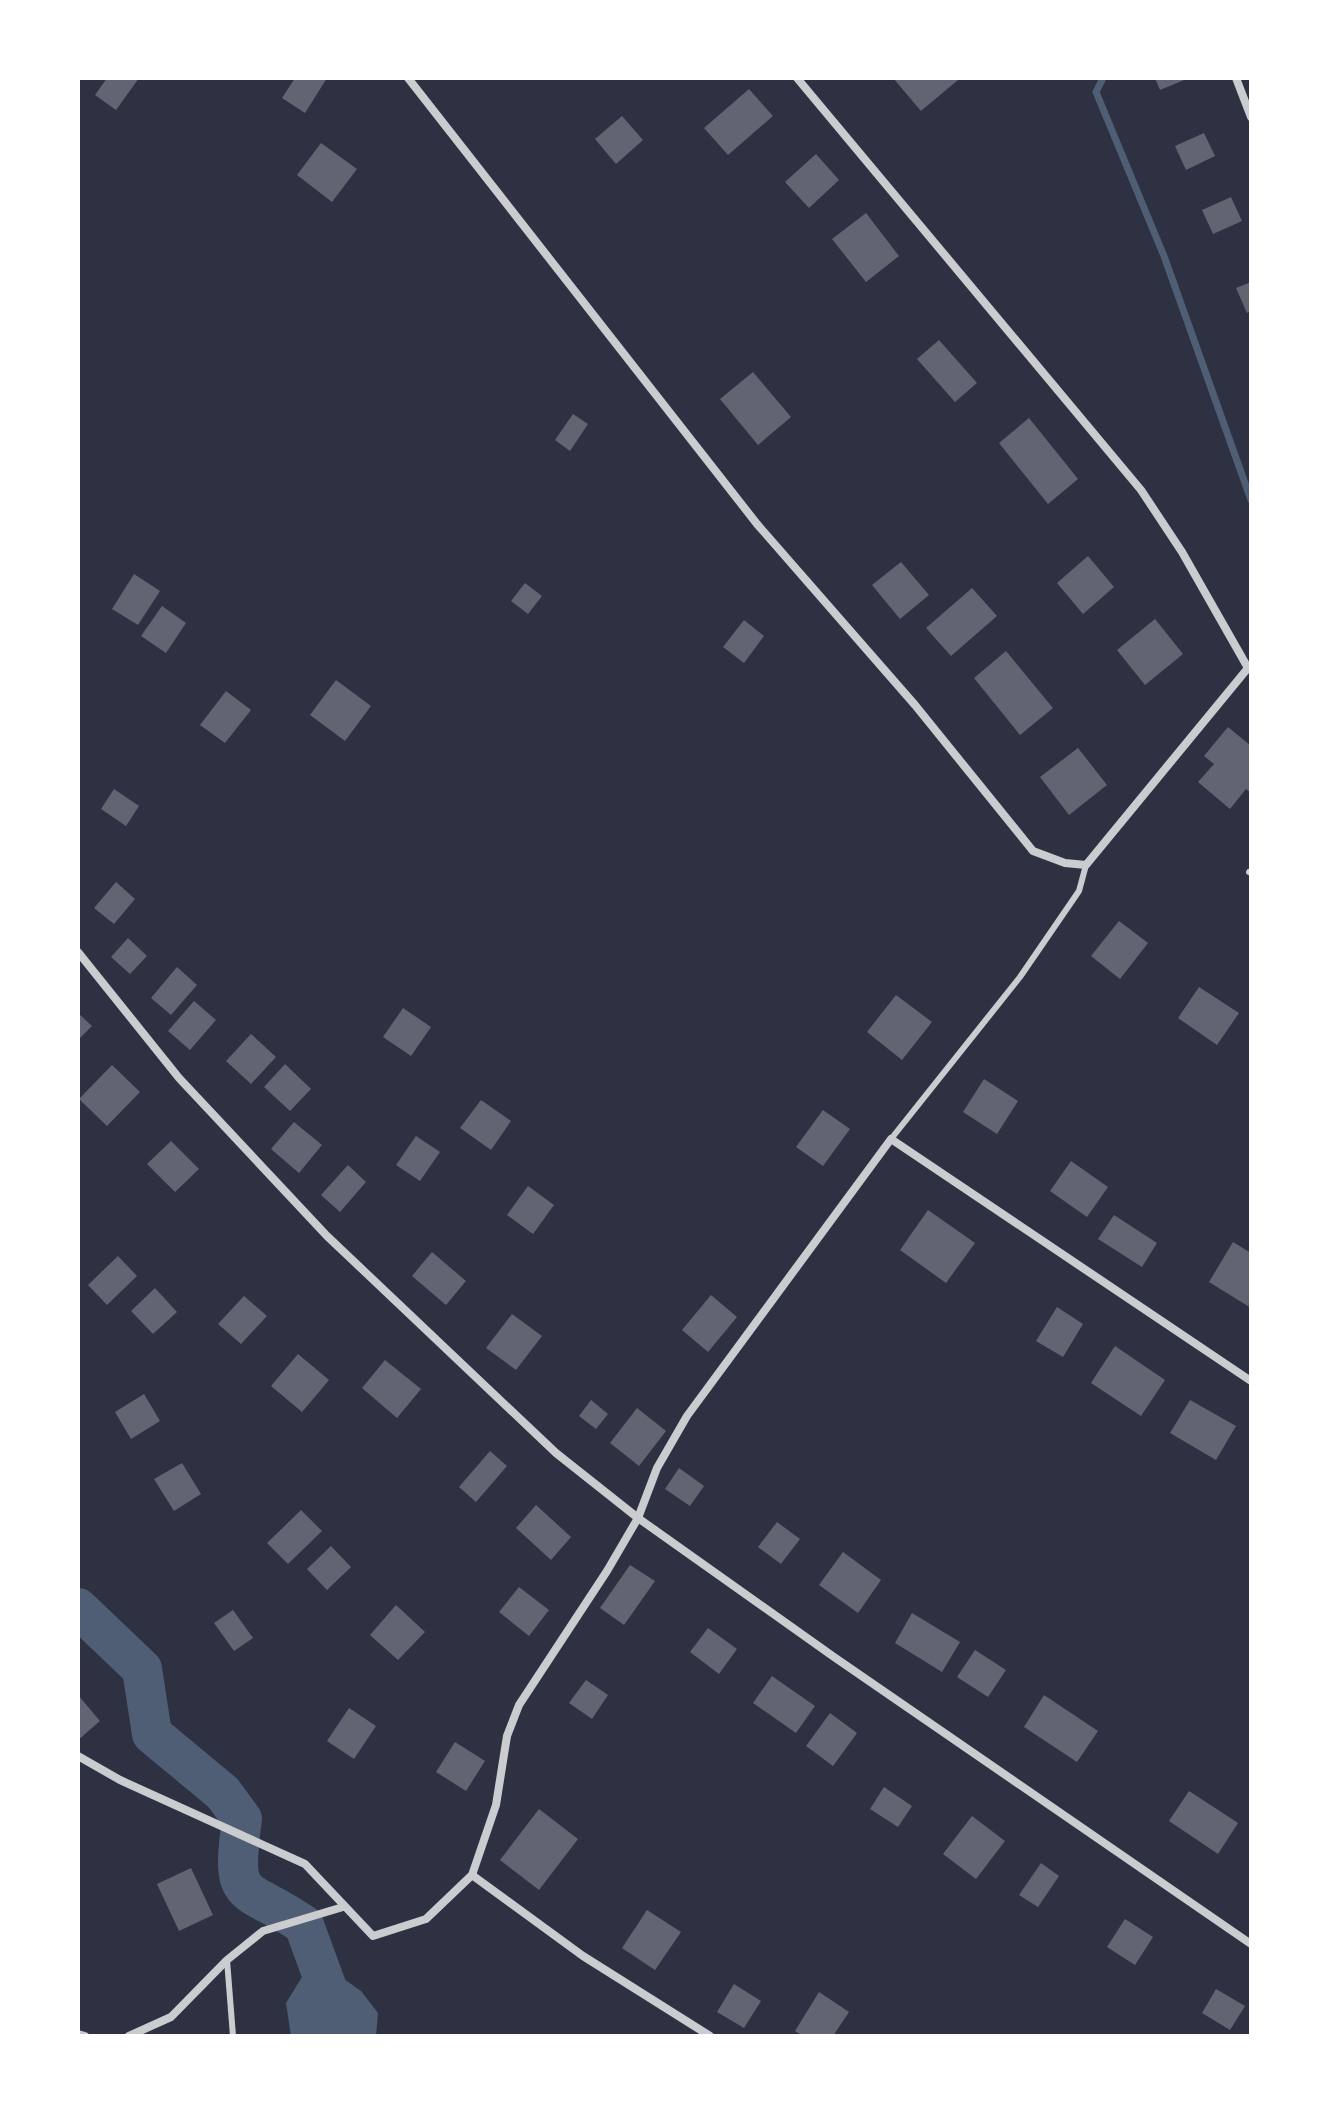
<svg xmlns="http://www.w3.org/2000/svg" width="1329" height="2114" font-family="'Work Sans',sans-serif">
<rect width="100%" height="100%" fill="#2d3142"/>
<polygon fill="#4f5d75" points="334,1972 361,1991 378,2013 376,2036 291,2036 286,2003 302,1977"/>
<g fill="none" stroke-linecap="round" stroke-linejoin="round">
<polyline stroke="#4f5d75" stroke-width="7" points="1103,78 1096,92 1164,256 1251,500"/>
<path stroke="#4f5d75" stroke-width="40" d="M78 1608 142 1669 152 1734 223 1793 242 1819C230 1906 243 1883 304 1925L335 2010 354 2036"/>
</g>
<g fill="#626471">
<polygon points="107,78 139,78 116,110 95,95"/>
<polygon points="295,78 327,78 305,113 282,98"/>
<polygon points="893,78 956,78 958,80 921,111"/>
<polygon points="1155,78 1189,78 1160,90"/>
<polygon points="749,89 773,116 728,155 704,128"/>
<polygon points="622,116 643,140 616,164 595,139"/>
<polygon points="1204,133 1215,156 1186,170 1175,146"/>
<polygon points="321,143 357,169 332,202 297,175"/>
<polygon points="816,154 839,180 809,208 785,182"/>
<polygon points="1231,197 1242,221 1213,234 1202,210"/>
<polygon points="866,213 899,256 866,282 832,239"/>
<polygon points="1251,282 1251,311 1247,313 1236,288"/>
<polygon points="939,340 977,383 955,402 917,359"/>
<polygon points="753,372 791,417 758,445 720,399"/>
<polygon points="573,414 588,424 570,451 555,440"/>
<polygon points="1029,418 1078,479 1048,504 999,443"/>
<polygon points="1088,556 1114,587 1083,614 1057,583"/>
<polygon points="901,562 929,595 900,619 872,585"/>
<polygon points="134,574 160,591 138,625 112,609"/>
<polygon points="525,583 542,596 528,614 511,601"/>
<polygon points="972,588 997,616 951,656 926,628"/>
<polygon points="162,606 186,623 166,653 141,636"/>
<polygon points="1155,619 1183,654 1145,685 1117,650"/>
<polygon points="744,620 764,636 744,663 723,647"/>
<polygon points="1006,651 1053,708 1020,735 974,678"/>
<polygon points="336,680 371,706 345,741 310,715"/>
<polygon points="226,691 251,710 225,743 200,725"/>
<polygon points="1228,727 1251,746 1251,793 1246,789 1230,809 1198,782 1214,764 1204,756"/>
<polygon points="1078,748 1107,785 1069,815 1040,777"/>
<polygon points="114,789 139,806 126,826 101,809"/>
<polygon points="116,882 135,899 114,924 94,908"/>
<polygon points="1119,921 1148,943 1120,979 1091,956"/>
<polygon points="128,938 147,956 130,974 111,957"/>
<polygon points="177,967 197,985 171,1015 151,998"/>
<polygon points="1199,987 1239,1013 1217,1045 1178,1018"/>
<polygon points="896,995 932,1022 902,1060 867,1032"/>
<polygon points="194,1001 216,1020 190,1050 168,1031"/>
<polygon points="403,1008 431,1027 411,1056 383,1037"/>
<polygon points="78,1013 92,1026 78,1040"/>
<polygon points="251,1034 276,1057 251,1084 226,1061"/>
<polygon points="285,1064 311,1089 290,1111 264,1087"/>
<polygon points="112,1065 140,1092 107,1126 79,1099"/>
<polygon points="984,1079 1018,1101 997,1134 963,1112"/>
<polygon points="481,1100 511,1121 491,1150 460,1128"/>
<polygon points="823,1110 850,1129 823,1166 796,1147"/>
<polygon points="294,1122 322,1145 299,1173 271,1149"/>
<polygon points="416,1136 440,1152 420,1181 396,1165"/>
<polygon points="171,1141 199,1169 175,1192 147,1164"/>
<polygon points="1071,1161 1108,1187 1087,1217 1050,1191"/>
<polygon points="348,1165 366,1182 340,1212 321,1195"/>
<polygon points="528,1186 554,1205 533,1234 507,1215"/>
<polygon points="928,1210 975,1243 946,1283 900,1250"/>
<polygon points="1114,1215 1157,1243 1142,1267 1098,1239"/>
<polygon points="1233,1242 1251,1253 1251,1308 1209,1282"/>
<polygon points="432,1252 466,1281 446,1305 412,1276"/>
<polygon points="118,1256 137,1276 107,1305 88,1285"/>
<polygon points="155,1288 177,1312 153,1334 131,1311"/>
<polygon points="711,1295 737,1317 708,1352 682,1330"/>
<polygon points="244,1296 267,1316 241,1344 218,1324"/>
<polygon points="1057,1307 1083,1324 1063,1357 1036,1341"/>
<polygon points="512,1314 542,1336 516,1370 486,1348"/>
<polygon points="1115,1346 1165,1380 1141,1416 1091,1383"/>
<polygon points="298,1354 329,1380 302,1412 271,1386"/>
<polygon points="385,1360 421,1389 397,1418 362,1388"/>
<polygon points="144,1394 160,1421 131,1439 115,1412"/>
<polygon points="591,1400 608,1414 596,1429 579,1416"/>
<polygon points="1190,1400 1236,1426 1216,1460 1170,1433"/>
<polygon points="637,1408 666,1431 639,1466 610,1443"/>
<polygon points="490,1451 507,1466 476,1502 459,1487"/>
<polygon points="182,1463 201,1494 174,1511 154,1479"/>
<polygon points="679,1468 704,1486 690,1506 665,1489"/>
<polygon points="536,1505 571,1537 551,1560 516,1528"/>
<polygon points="301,1510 322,1531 288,1564 267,1543"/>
<polygon points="777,1522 800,1539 781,1564 758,1547"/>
<polygon points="331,1546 351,1567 327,1590 307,1569"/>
<polygon points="843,1552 881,1580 858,1613 819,1585"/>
<polygon points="630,1565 655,1581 624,1625 600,1608"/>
<polygon points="519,1587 549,1610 529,1636 499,1612"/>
<polygon points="396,1605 425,1632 398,1660 370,1635"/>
<polygon points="233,1610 253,1638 234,1651 214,1623"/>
<polygon points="912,1613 960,1642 942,1672 895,1643"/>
<polygon points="708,1628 737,1649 719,1674 690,1652"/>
<polygon points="975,1650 1006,1670 988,1697 957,1677"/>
<polygon points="772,1676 815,1706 796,1733 753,1703"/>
<polygon points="586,1680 608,1695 592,1719 569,1703"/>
<polygon points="78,1695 100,1721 78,1740"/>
<polygon points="1044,1695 1098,1731 1077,1762 1024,1727"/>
<polygon points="349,1708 376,1726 354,1759 327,1741"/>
<polygon points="830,1713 857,1733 833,1766 806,1746"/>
<polygon points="455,1742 485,1761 466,1791 436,1772"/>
<polygon points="884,1787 912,1806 898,1827 870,1809"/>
<polygon points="1189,1791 1238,1823 1218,1854 1169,1821"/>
<polygon points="539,1809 578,1839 539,1890 500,1860"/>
<polygon points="972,1816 1005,1841 976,1879 943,1854"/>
<polygon points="1041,1863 1059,1876 1038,1907 1019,1895"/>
<polygon points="191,1868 213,1915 179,1931 157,1884"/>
<polygon points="647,1910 681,1932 655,1970 622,1948"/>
<polygon points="1125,1919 1153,1937 1135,1965 1107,1947"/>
<polygon points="734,1984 761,2001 744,2028 717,2012"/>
<polygon points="1216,1989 1245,2006 1230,2030 1202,2013"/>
<polygon points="819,1992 849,2012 833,2036 803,2036 795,2031"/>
</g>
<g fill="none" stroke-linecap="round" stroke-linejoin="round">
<g stroke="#caccd0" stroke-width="6">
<polyline points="1249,872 1251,873"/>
<polyline points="891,1139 1020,977 1079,891 1086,865"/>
<polyline points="227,1960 233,2036"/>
</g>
<g stroke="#caccd0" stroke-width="8">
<polyline points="408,78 757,524 915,705 1033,851 1065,863 1086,865 1248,668 1182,552 1141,490 797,78"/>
<polyline points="1236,78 1251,117"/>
<polyline points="78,952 179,1078 327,1236 556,1453 638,1518 834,1657 1251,1944"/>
<polyline points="78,1756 120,1780 305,1864 373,1936 426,1919 472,1875 496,1805 507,1736 519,1705 607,1571 638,1518 657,1468 687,1416 891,1139 1251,1381"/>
<polyline points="472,1875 583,1956 710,2036"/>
<polyline points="78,2034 85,2036"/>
<polyline points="129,2036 171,2017 227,1960 263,1931 343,1907"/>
</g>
</g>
<rect width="1329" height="2114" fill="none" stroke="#ffffff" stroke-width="160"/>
</svg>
